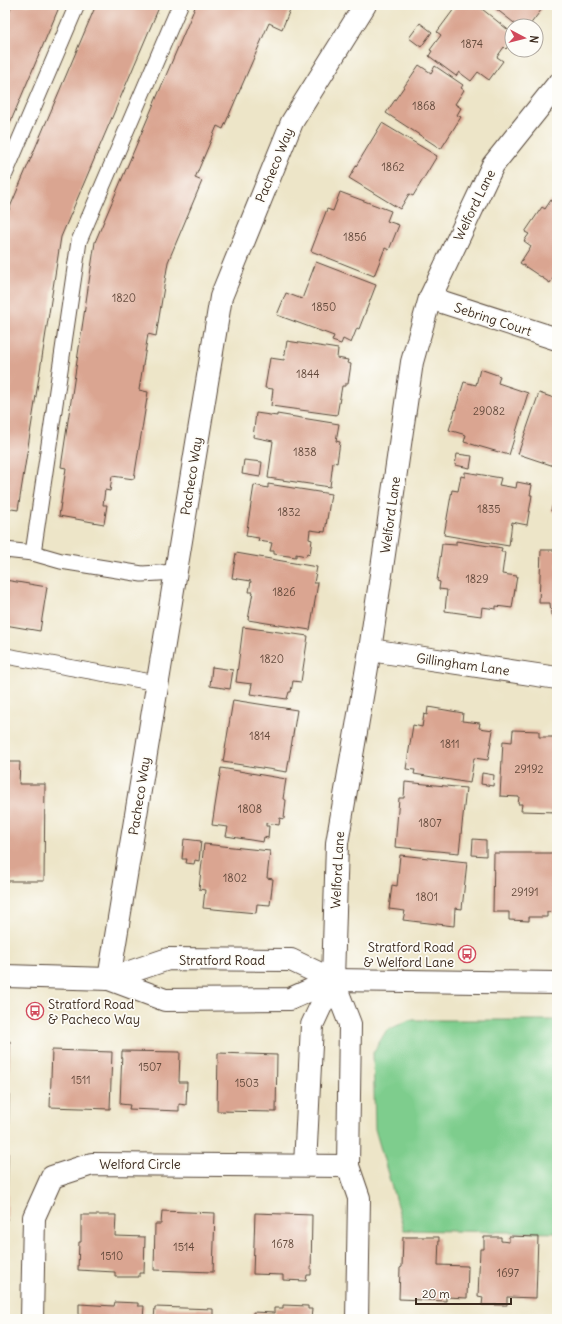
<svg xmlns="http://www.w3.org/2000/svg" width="562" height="1324" font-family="Delius,sans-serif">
<rect width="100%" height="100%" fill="#fdfcf7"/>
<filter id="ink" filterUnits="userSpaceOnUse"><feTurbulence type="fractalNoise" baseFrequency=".025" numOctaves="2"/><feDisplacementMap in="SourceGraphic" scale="8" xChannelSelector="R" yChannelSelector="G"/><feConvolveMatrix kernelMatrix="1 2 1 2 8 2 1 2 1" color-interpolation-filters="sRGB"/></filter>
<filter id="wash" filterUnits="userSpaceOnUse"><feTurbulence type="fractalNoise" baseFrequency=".012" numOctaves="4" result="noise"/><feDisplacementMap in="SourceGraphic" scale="16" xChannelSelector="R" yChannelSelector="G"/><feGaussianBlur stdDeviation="0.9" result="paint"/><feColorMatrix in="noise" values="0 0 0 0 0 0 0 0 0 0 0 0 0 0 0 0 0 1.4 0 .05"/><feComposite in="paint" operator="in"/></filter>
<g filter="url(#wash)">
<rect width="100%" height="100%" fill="#ede5c8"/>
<polygon fill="#7ecd8d" stroke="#5c7c56" points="409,1020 557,1020 557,1233 404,1230 375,1129 373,1053 386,1031"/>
<g id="blocks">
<g fill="#daa591">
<polygon points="12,5 60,5 5,135 5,21"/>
<polygon points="96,5 160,5 61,237 18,510 5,508 5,219"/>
<polygon points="196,5 292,5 282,29 269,23 223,129 217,126 195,178 202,181 168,262 156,336 148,334 139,390 148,392 134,479 112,476 110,491 105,490 103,505 107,505 104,524 59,516 66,468 61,467 95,242"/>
<polygon points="457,5 477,5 512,33 512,41 506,49 504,47 497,57 503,61 489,80 478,72 471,81 459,72 456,76 429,56 432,51 430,50 441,35 437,32"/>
<polygon points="491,5 545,5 529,26 518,26"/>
<polygon points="420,23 432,32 421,47 409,38"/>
<polygon points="419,65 431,73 435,66 463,85 461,88 464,90 455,104 461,108 457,115 461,117 441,149 386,113"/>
<polygon points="382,123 437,156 413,196 409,194 400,209 349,178"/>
<polygon points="340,192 391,211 387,221 399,225 389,250 385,248 374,276 311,251 327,209 333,211"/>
<polygon points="551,200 557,204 557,276 555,275 550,283 520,263 531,246 524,241 529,234 525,232 542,207 545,209"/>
<polygon points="316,262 376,285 359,329 357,328 351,343 343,339 341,344 332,341 334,336 277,315 286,293 302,299"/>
<polygon points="287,341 338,349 337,358 348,360 347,363 351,364 348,384 345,384 345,386 342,386 337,415 271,406 273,389 265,388 270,358 284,360"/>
<polygon points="480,369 500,376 498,383 528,393 509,455 464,442 466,435 449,430 464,382 476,385"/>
<polygon points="539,393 557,399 557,467 518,454"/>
<polygon points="256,413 277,416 277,414 339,424 336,441 340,442 337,463 333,462 330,487 268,478 273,441 253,437"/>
<polygon points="457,454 472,456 470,468 455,465"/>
<polygon points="244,460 262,462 260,477 242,474"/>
<polygon points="465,472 501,478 499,485 516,488 517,482 532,485 530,495 532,495 527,525 512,522 509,546 444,535 452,490 458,491 461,476 465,477"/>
<polygon points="268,484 331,494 325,532 310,530 309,539 312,540 310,554 307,553 306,556 296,554 296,557 274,554 274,551 270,551 272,543 258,541 259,538 246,536 254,485 268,488"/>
<polygon points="555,496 557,497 557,512 551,511"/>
<polygon points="456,541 502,548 501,552 505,552 502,574 517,576 512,608 496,606 496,609 482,607 481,616 445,611 447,590 439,589 440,582 437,581 442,544 456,545"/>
<polygon points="541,550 557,550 557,615 551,615 550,603 539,603"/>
<polygon points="236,553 317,567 314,583 318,583 310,630 248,620 253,592 249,592 251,581 232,578"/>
<polygon points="5,580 47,587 40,631 5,625"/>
<polygon points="243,627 308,636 301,682 293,681 291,692 289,692 287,699 250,694 252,684 236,682"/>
<polygon points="212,667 233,670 230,689 210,686"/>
<polygon points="233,700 297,710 287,772 223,762"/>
<polygon points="428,707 463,713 462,721 480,723 479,728 493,730 488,760 474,758 470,783 414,774 415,770 406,769 413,725 422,727 424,714 427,715"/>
<polygon points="513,730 539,731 539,737 557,737 557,812 521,811 522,804 518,804 519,797 500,796 503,741 512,742"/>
<polygon points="5,762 20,762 19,784 45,784 44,881 5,881"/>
<polygon points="221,768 286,779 283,799 286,800 284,819 280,818 279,825 266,823 266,826 269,826 268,838 264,837 263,842 226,836 228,827 212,825"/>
<polygon points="482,773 494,775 493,786 481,784"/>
<polygon points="405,782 466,788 459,853 395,847 399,798 404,798"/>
<polygon points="184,839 201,841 199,861 195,860 194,864 186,863 187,859 182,859"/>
<polygon points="473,839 486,840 486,856 472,855"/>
<polygon points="204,844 270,851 267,878 273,879 270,905 257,904 256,913 203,908 205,890 199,889"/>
<polygon points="494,853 557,853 556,913 547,912 547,917 529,917 529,921 509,920 509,912 493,912"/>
<polygon points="400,855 467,862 462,909 455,908 454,926 403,920 405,911 389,909 392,885 397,886"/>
<polygon points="5,1040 10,1041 7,1220 5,1220"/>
<polygon points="52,1050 112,1052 110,1109 50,1107"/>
<polygon points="122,1051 180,1052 179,1082 187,1082 186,1105 179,1104 179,1111 129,1109 130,1105 120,1104"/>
<polygon points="218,1053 277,1055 276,1112 217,1111"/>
<polygon points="162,1211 215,1213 213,1272 154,1270 155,1224 161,1224"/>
<polygon points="255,1213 312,1215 311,1275 307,1275 306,1281 283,1280 283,1275 253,1274"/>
<polygon points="81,1215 116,1215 115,1236 145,1237 144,1273 139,1273 139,1277 115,1277 115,1272 78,1270 79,1242 81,1242"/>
<polygon points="509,1236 538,1237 536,1298 507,1297 507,1305 482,1305 483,1297 478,1296 480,1249 484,1249 484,1237 501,1237 501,1241 509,1242"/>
<polygon points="403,1237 439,1237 438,1265 468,1266 467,1298 446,1297 446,1301 399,1299 400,1268 402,1267"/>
<polygon points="115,1302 138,1303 138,1306 144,1306 143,1319 79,1319 79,1304 114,1306"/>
<polygon points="283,1305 308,1306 308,1309 312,1309 311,1319 253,1319 253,1312 274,1313 274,1308 283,1308"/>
<polygon points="155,1307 213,1309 213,1319 154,1319"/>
</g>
</g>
</g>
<g filter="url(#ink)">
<use href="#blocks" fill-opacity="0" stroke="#564638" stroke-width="1"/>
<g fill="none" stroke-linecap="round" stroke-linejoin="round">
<defs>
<g id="lane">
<polyline points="5,174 77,5"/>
<polyline points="5,550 33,553 79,241 180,5"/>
<polyline points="33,553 61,561 142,574 176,572"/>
<polyline points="6,656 157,683"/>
</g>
<g id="street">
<polyline points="430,298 557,339"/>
<polyline points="370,650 557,678"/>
<polyline points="5,976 109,979 165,1000 290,999 333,980 557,983"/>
<polyline points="109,979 221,297 292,122 365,5"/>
<polyline points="109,979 168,959 291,960 333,980"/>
<polyline points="333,980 350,1024 348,1166 359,1198 357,1319"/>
<polyline points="305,1165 312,1025 333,980 337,843 370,650 412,362 430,298 493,165 557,85"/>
<polyline points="32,1319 34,1217 52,1177 92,1164 348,1166"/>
</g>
</defs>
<use href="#lane" stroke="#564638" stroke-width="17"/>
<use href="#street" stroke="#564638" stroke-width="24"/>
<use href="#lane" stroke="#fff" stroke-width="15"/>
<use href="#street" stroke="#fff" stroke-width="22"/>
</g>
</g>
<defs>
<symbol id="bus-ring" viewBox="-11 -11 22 22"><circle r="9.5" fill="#fdfcf7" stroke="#d1495b" stroke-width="1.5"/><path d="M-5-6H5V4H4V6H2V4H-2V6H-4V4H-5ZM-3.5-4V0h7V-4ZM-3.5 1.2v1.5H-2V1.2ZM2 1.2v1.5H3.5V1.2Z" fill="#d1495b"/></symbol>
</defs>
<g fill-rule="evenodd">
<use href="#bus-ring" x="457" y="944" width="20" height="20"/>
<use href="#bus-ring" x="25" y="1001" width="20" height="20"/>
</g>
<g text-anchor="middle" stroke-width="3.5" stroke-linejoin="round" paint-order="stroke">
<g font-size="11" fill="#63493b">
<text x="472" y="48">1874</text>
<text x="424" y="110">1868</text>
<text x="393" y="171">1862</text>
<text x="355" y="241">1856</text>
<text x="124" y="302">1820</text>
<text x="324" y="311">1850</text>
<text x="308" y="378">1844</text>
<text x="489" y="415">29082</text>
<text x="305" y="456">1838</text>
<text x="489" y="513">1835</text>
<text x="289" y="516">1832</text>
<text x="477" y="583">1829</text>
<text x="284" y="596">1826</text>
<text x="272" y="663">1820</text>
<text x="260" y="740">1814</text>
<text x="450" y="748">1811</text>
<text x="529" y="773">29192</text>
<text x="250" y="813">1808</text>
<text x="430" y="827">1807</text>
<text x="235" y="882">1802</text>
<text x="525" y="896">29191</text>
<text x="427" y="901">1801</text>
<text x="150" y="1071">1507</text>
<text x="81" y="1084">1511</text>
<text x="247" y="1087">1503</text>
<text x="283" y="1248">1678</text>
<text x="184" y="1251">1514</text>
<text x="112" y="1260">1510</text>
<text x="508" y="1277">1697</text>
</g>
<g font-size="13" fill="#3b2a1e" stroke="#fdfcf7">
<text transform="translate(274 165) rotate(-68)" y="5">Pacheco Way</text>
<text transform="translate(474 205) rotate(-64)" y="5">Welford Lane</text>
<text transform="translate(493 319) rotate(18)" y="5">Sebring Court</text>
<text transform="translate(191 476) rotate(-81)" y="5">Pacheco Way</text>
<text transform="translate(390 515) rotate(-82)" y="5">Welford Lane</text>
<text transform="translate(463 664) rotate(8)" y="5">Gillingham Lane</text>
<text transform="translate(139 796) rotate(-81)" y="5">Pacheco Way</text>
<text transform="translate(337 870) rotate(-87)" y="5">Welford Lane</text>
<text x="222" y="965">Stratford Road</text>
<text x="140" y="1169">Welford Circle</text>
</g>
<g font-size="13" fill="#3b2a1e" stroke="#fdfcf7" text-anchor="end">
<text x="454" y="952">Stratford Road<tspan x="454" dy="15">&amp; Welford Lane</tspan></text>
<text x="48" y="1009" text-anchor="start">Stratford Road<tspan x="48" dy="15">&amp; Pacheco Way</tspan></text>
</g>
</g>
<rect width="562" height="1324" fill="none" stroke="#fdfcf7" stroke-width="20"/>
<g transform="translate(524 38) rotate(97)"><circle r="19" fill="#fdfcf7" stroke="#afa8a0"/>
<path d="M0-3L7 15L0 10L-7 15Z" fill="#d1495b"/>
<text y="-6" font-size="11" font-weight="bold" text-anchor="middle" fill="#3b2a1e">N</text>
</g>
<path d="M416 1298v6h95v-6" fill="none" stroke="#3b2a1e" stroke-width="2"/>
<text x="422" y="1298" font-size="12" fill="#3b2a1e" stroke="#fdfcf7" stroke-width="3" paint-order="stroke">20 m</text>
</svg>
